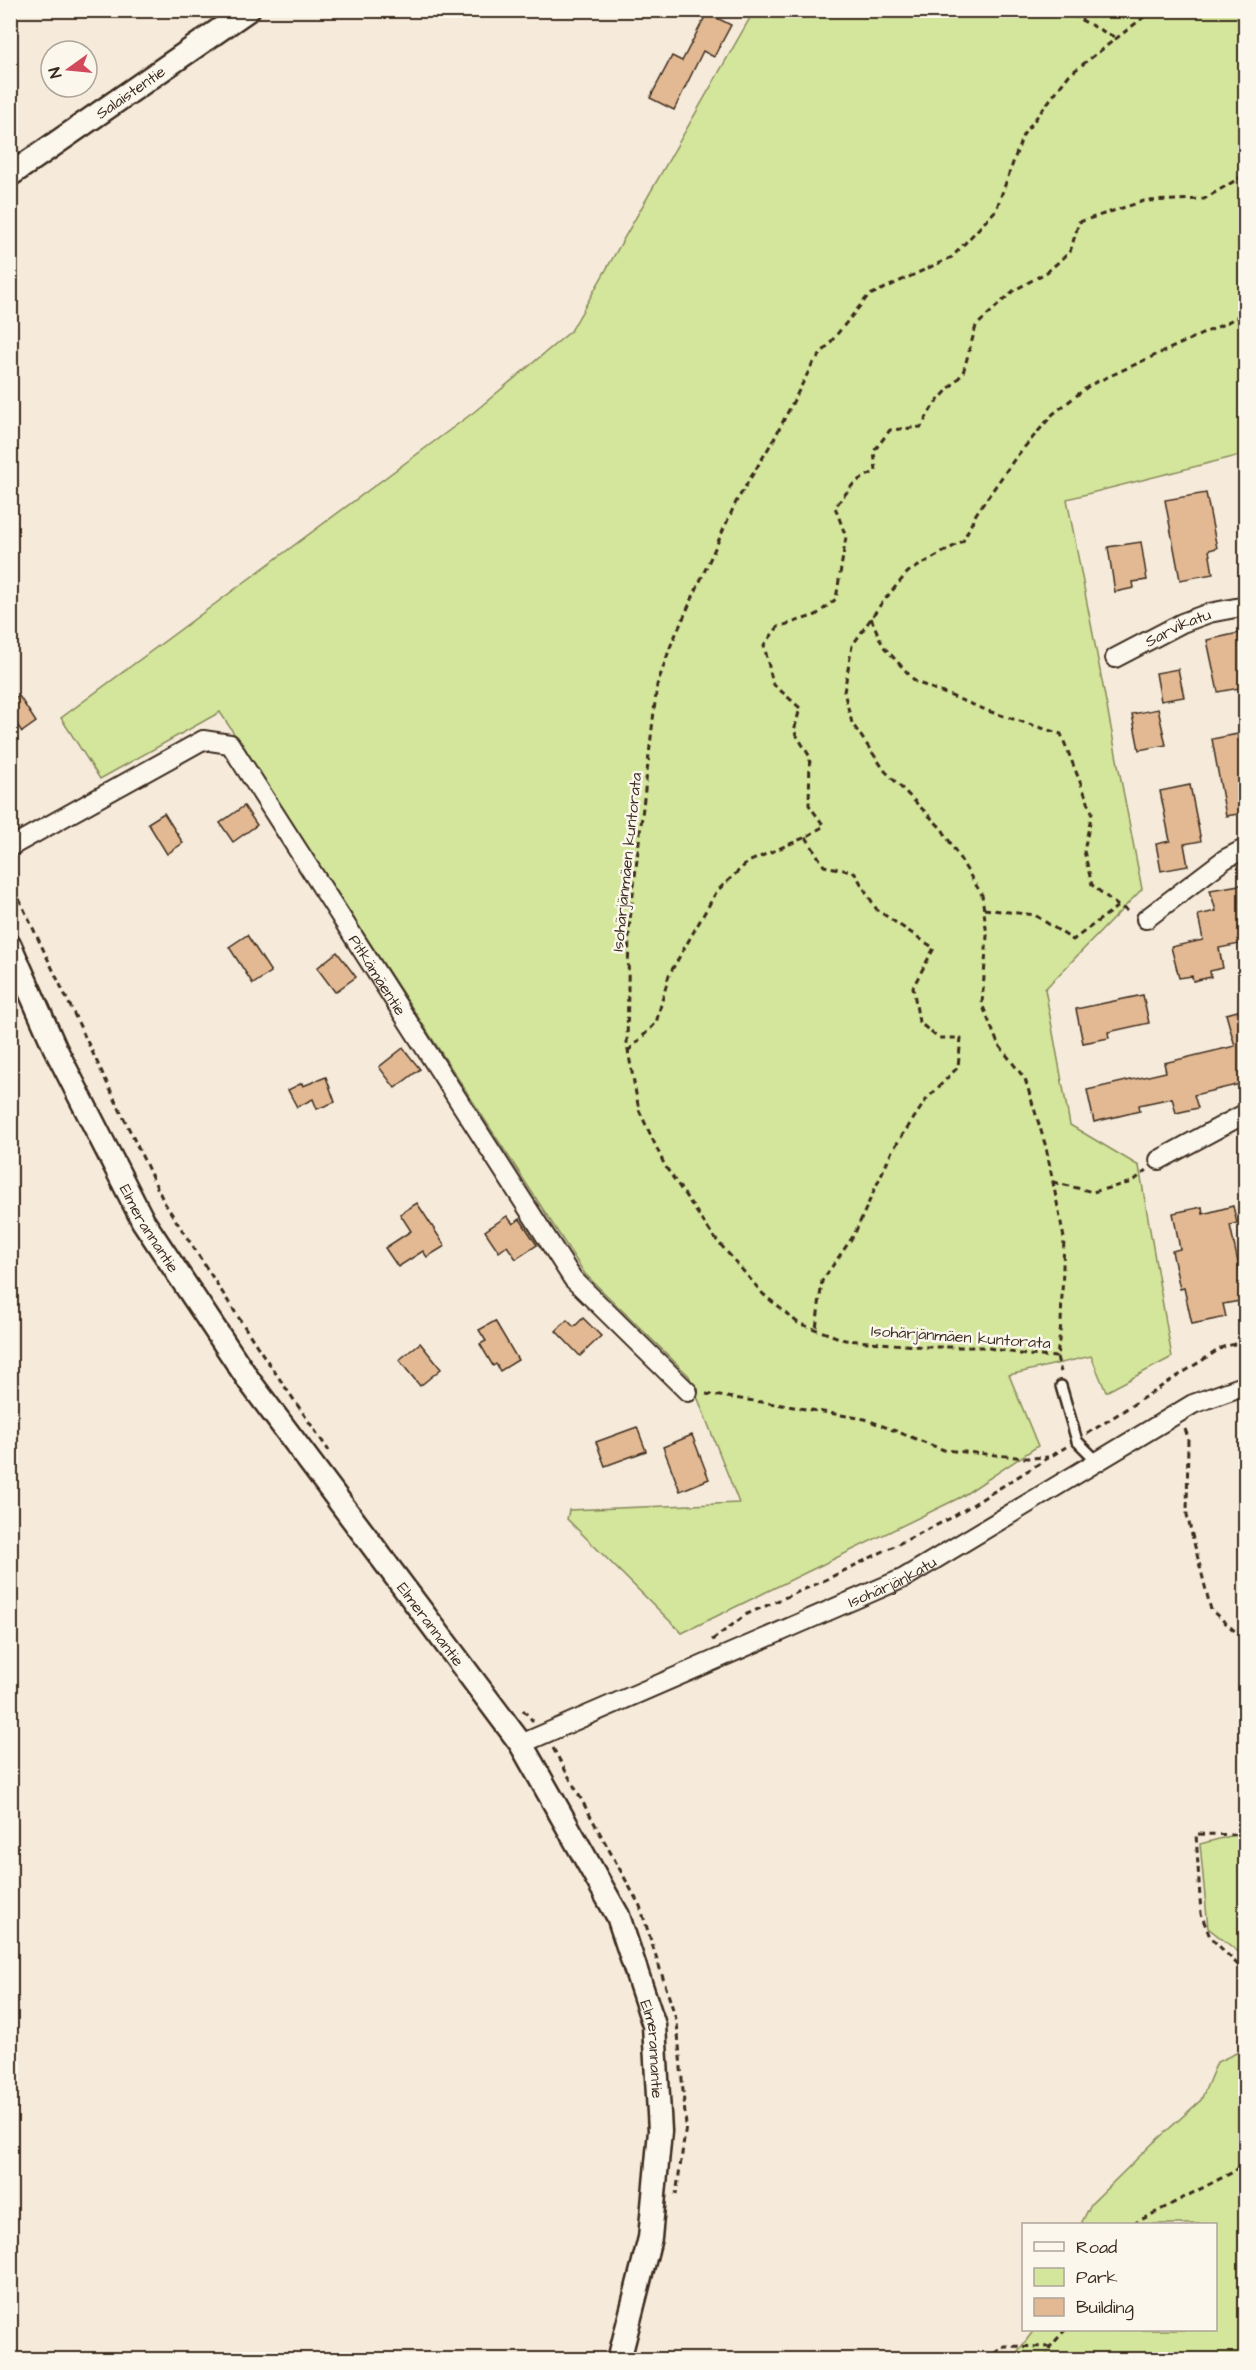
<svg xmlns="http://www.w3.org/2000/svg" width="1256" height="2370" font-family="'Architects Daughter',sans-serif">
<rect width="100%" height="100%" fill="#f6ebda"/>
<filter id="ink" filterUnits="userSpaceOnUse"><feTurbulence type="fractalNoise" baseFrequency=".0167" numOctaves="2"/><feDisplacementMap in="SourceGraphic" scale="12" xChannelSelector="R" yChannelSelector="G"/><feConvolveMatrix kernelMatrix="1 2 1 2 8 2 1 2 1" color-interpolation-filters="sRGB"/></filter>
<g filter="url(#ink)">
<g fill="#d3e69b" stroke="#87885c" stroke-width="1.5">
<polygon points="754,11 1245,11 1245,454 1067,499 1142,889 1045,989 1070,1125 1139,1166 1172,1357 1106,1392 1091,1356 1009,1375 1038,1446 961,1497 682,1633 567,1519 569,1510 739,1503 689,1376 585,1274 220,712 100,779 61,718 474,412 571,331"/>
<polygon points="1245,1832 1246,1832 1245,1957 1208,1928 1200,1844"/>
<polygon points="1245,2049 1245,2359 1012,2359 1034,2330 1216,2330 1216,2224 1081,2224 1091,2204 1152,2144 1201,2100 1217,2062"/>
</g>
<g fill="#e2b992" stroke="#3b2a1e" stroke-width="1.5">
<polygon points="707,13 731,25 714,57 703,51 674,110 650,98 672,56 682,61"/>
<polygon points="1206,493 1217,548 1209,550 1213,574 1180,580 1165,500"/>
<polygon points="1141,542 1147,580 1133,582 1134,588 1115,592 1108,547"/>
<polygon points="1239,633 1245,664 1245,687 1218,692 1207,640"/>
<polygon points="1178,669 1184,697 1161,701 1156,673"/>
<polygon points="19,696 36,722 22,732 16,723 10,726 10,702"/>
<polygon points="1158,709 1166,745 1139,750 1132,714"/>
<polygon points="1238,734 1245,777 1245,813 1226,816 1212,739"/>
<polygon points="1190,785 1201,841 1184,844 1188,866 1161,871 1156,844 1170,841 1160,791"/>
<polygon points="244,806 257,825 233,842 220,823"/>
<polygon points="164,813 183,843 167,854 148,823"/>
<polygon points="1245,884 1245,943 1219,948 1223,968 1210,971 1211,977 1193,981 1192,976 1179,978 1171,947 1203,940 1198,915 1216,911 1210,890"/>
<polygon points="247,935 271,972 253,984 229,947"/>
<polygon points="337,952 356,977 335,992 317,968"/>
<polygon points="1143,995 1149,1023 1108,1032 1109,1038 1083,1043 1076,1009"/>
<polygon points="1245,1009 1245,1083 1194,1095 1198,1108 1176,1113 1172,1098 1139,1105 1140,1111 1094,1122 1087,1090 1166,1072 1164,1063 1235,1046 1226,1014"/>
<polygon points="403,1048 420,1069 395,1088 379,1067"/>
<polygon points="326,1077 335,1102 317,1109 313,1099 297,1107 288,1090 302,1083 303,1086"/>
<polygon points="417,1203 445,1246 427,1257 423,1251 398,1267 385,1248 411,1231 400,1214"/>
<polygon points="1233,1206 1237,1223 1230,1225 1242,1281 1245,1281 1245,1300 1223,1304 1226,1317 1192,1324 1184,1288 1180,1289 1172,1251 1180,1249 1173,1213 1202,1207 1203,1214"/>
<polygon points="507,1216 513,1224 520,1219 537,1245 516,1259 507,1246 499,1252 485,1231"/>
<polygon points="583,1318 601,1336 580,1356 556,1331 567,1320 574,1327"/>
<polygon points="495,1321 518,1360 500,1371 496,1364 493,1366 480,1344 486,1341 479,1330"/>
<polygon points="420,1343 441,1369 420,1386 399,1360"/>
<polygon points="637,1427 646,1451 605,1466 596,1442"/>
<polygon points="692,1435 709,1479 680,1491 663,1447"/>
</g>
<g fill="none" stroke-linecap="round" stroke-linejoin="round">
<defs>
<polyline id="service" points="1061,1386 1077,1441 1099,1463"/>
<g id="minor">
<path id="s1" d="M1115 658 1182 623 1209 613 1246 606"/>
<path id="s2" d="M10 847 203 740 230 744 573 1279 688 1392"/>
<polyline points="1146,919 1225,859 1246,848"/>
<polyline points="1159,1160 1246,1113"/>
<path id="s3" d="M521 1744 904 1578 1193 1404 1246 1385"/>
</g>
<g id="tertiary">
<path id="s4" d="M10 175 248 10"/>
<path id="s5" d="M10 946 55 1048 143 1221 250 1382 521 1744 618 1916 654 2025 660 2131 650 2238 619 2360"/>
</g>
</defs>
<use href="#service" stroke="#3b2a1e" stroke-width="14"/>
<use href="#minor" stroke="#3b2a1e" stroke-width="22"/>
<use href="#tertiary" stroke="#3b2a1e" stroke-width="27"/>
<g stroke="#3b2a1e" stroke-width="3" stroke-dasharray="6 4.5" stroke-linecap="butt">
<polyline points="1062,10 1116,38"/>
<polyline points="1153,10 1069,75 1023,135 996,210 952,257 868,296 812,365 774,439 736,502 671,645 657,685 629,929 627,1045 639,1110 665,1166 714,1237 763,1294 798,1323 845,1340 928,1347 984,1347 1026,1355 1057,1357 1061,1324 1064,1238 1046,1147 1025,1079 998,1044 982,1004 987,936 982,895 942,829 885,771 852,723 844,692 852,646 881,604 908,572 963,541 976,514 1016,457 1053,414 1090,385 1224,324 1246,312"/>
<polyline points="871,618 883,646 916,682 991,712 1061,734 1092,812 1084,851 1092,885 1118,906"/>
<polyline points="806,837 824,866 854,872 877,910 934,948 913,987 919,1022 938,1038 961,1038 958,1067 926,1100 892,1151 854,1235 822,1281 816,1329"/>
<polyline points="10,880 164,1202 257,1346 329,1451"/>
<polyline points="984,909 1035,915 1073,940 1118,906 1130,912"/>
<polyline points="628,1051 656,1023 669,975 717,891 748,862 806,837 824,826 809,805 810,757 794,731 800,708 773,684 764,645 778,627 816,615 836,599 846,537 835,507 855,482 876,471 874,451 890,430 921,427 933,406 963,373 976,326 1013,291 1047,272 1070,252 1079,222 1144,201 1204,199 1246,174"/>
<polyline points="1053,1182 1093,1192 1132,1182 1147,1170"/>
<polyline points="1057,1357 1061,1372"/>
<polyline points="706,1394 782,1405 865,1419 944,1450 1027,1458 1048,1457"/>
<polyline points="1185,1429 1188,1437 1187,1515 1211,1610 1237,1633 1246,1632"/>
<polyline points="1087,1434 1223,1347 1246,1341"/>
<polyline points="712,1640 747,1614 821,1582 951,1518 1066,1447"/>
<polyline points="523,1710 533,1721"/>
<polyline points="553,1748 640,1906 677,2022 686,2126 676,2195"/>
<polyline points="1246,1835 1196,1834 1201,1914 1210,1937 1246,1973"/>
<polyline points="1133,2224 1235,2171 1246,2161"/>
<polyline points="986,2360 1004,2346 1050,2347"/>
<polyline points="1046,2360 1050,2347 1065,2330"/>
</g>
<use href="#service" stroke="#fbf7ec" stroke-width="9"/>
<use href="#minor" stroke="#fbf7ec" stroke-width="18"/>
<use href="#tertiary" stroke="#fbf7ec" stroke-width="22"/>
</g>
</g>
<g text-anchor="middle" stroke-width="5" stroke-linejoin="round" paint-order="stroke">
<g font-size="16" fill="#3b2a1e" stroke="#fbf7ec">
<text dy="6" stroke="none"><textPath href="#s4" startOffset="146">Salaistentie</textPath></text>
<text dy="6" stroke="none"><textPath href="#s1" startOffset="70">Sarvikatu</textPath></text>
<text transform="translate(626 862) rotate(-84)" y="6">Isohärjänmäen kuntorata</text>
<text dy="6" stroke="none"><textPath href="#s2" startOffset="522">Pitkämäentie</textPath></text>
<text dy="6" stroke="none"><textPath href="#s5" startOffset="315">Elmerannantie</textPath></text>
<text transform="translate(961 1336) rotate(4)" y="6">Isohärjänmäen kuntorata</text>
<text dy="6" stroke="none"><textPath href="#s3" startOffset="405">Isohärjänkatu</textPath></text>
<text dy="6" stroke="none"><textPath href="#s5" startOffset="801">Elmerannantie</textPath></text>
<text dy="6" stroke="none"><textPath href="#s5" startOffset="1287">Elmerannantie</textPath></text>
</g>
</g>
<rect width="1256" height="2370" fill="none" stroke="#fbf7ec" stroke-width="36"/>
<rect x="18" y="18" width="1220" height="2334" fill="none" stroke="#3b2a1e" stroke-width="2" filter="url(#ink)"/>
<rect x="1022" y="2223" width="195" height="108" fill="#fbf7ec" stroke="#aea59a" stroke-width="1.5"/>
<rect x="1034" y="2242" width="30" height="9" fill="#fbf7ec" stroke="#aea59a" stroke-width="1.5"/>
<text x="1076" y="2253" font-size="18" fill="#3b2a1e">Road</text>
<rect x="1034" y="2268" width="30" height="18" fill="#d3e69b" stroke="#aea59a" stroke-width="1.5"/>
<text x="1076" y="2283" font-size="18" fill="#3b2a1e">Park</text>
<rect x="1034" y="2298" width="30" height="18" fill="#e2b992" stroke="#aea59a" stroke-width="1.5"/>
<text x="1076" y="2313" font-size="18" fill="#3b2a1e">Building</text>
<g transform="translate(69 69) rotate(255)"><circle r="28" fill="#fbf7ec" stroke="#aea59a" stroke-width="1.5"/>
<path d="M0-4.5L10 22L0 15L-10 22Z" fill="#d1495b"/>
<text y="-9" font-size="16" font-weight="bold" text-anchor="middle" fill="#3b2a1e">N</text>
</g>
</svg>
